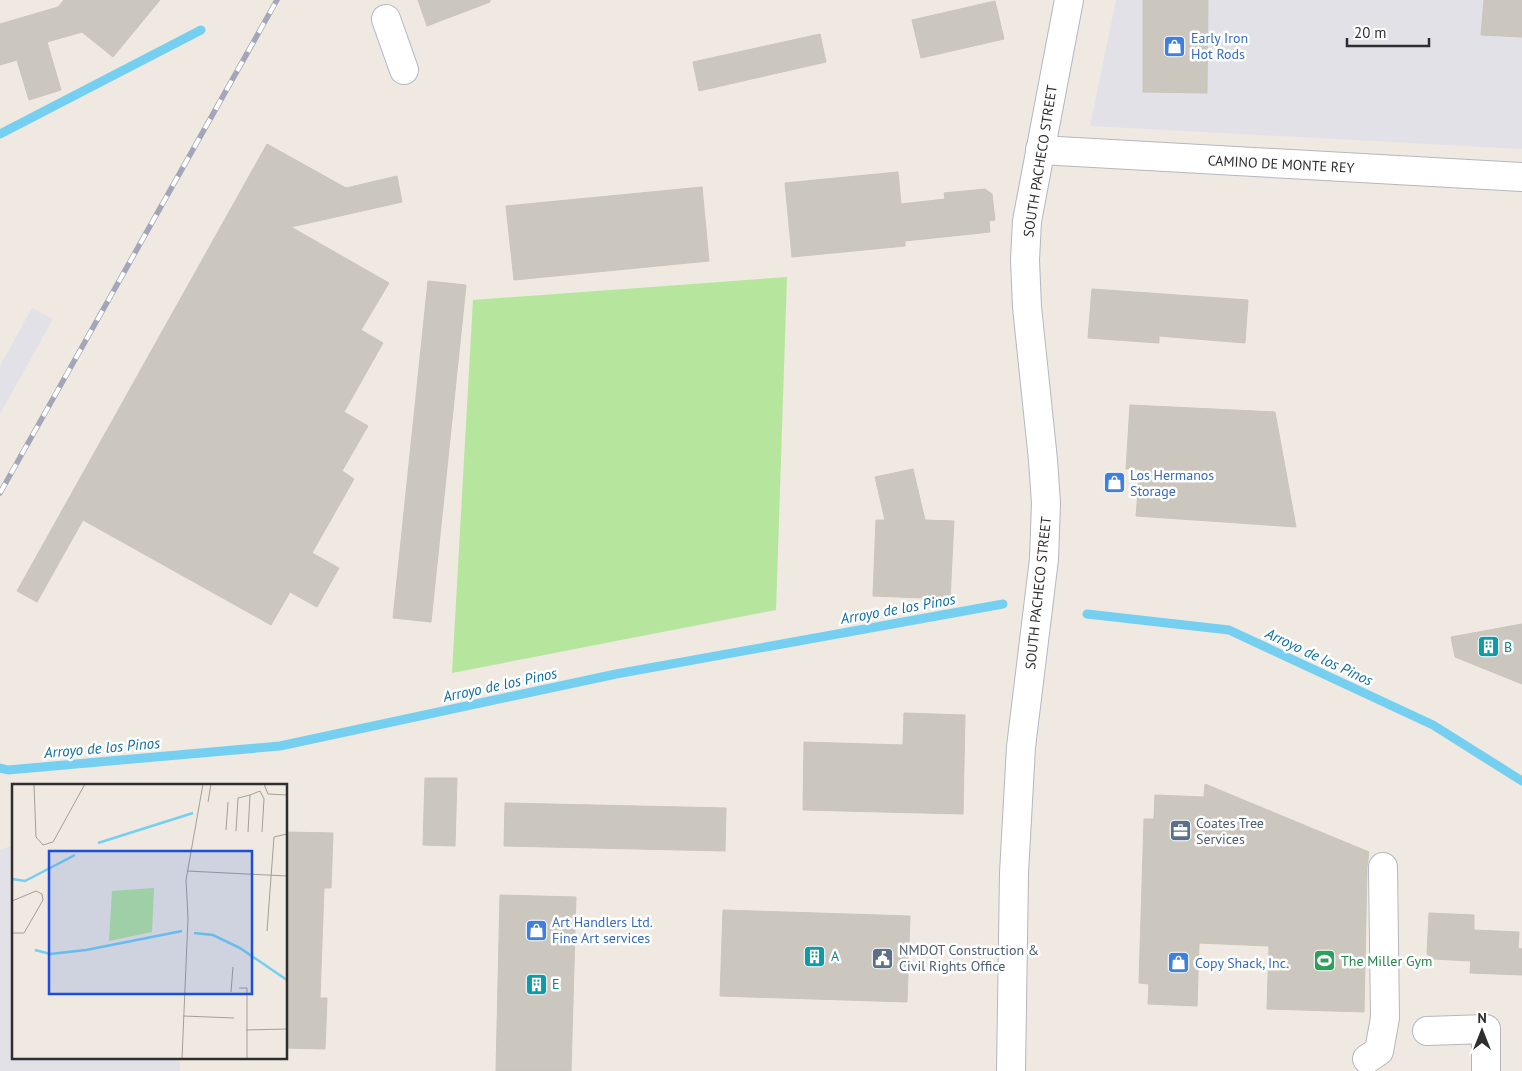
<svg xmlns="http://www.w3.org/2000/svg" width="1522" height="1071" font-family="'PT Sans',sans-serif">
<rect width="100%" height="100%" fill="#efe9e1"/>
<g fill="#e3e1e8">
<polygon points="1116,0 1522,0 1522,149 1090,126"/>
<polygon points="32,308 53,319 0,414 0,366"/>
<polygon points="14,845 14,1057 180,1057 180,1071 0,1071 0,850"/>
</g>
<polygon fill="#b6e59e" points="787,277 776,610 452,673 473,300"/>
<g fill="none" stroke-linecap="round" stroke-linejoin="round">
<g stroke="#75cff0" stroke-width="9">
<polyline points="0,134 201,30"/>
<polyline points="1087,614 1229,630 1433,725 1522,781"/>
<polyline points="0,768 8,770 280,746 616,674 1003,604"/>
</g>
</g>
<g fill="#cbc7bf" stroke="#cbc5ba">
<polygon points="64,0 160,0 113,57 82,32 47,42 61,90 29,100 17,60 0,65 0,24 58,7"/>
<polygon points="418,0 490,0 490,2 427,26"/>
<polygon points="1143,0 1208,0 1207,93 1143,92"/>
<polygon points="1484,0 1522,0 1522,37 1481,35"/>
<polygon points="995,1 1004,39 921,58 912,20"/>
<polygon points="820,34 826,62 699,91 693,62"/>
<polygon points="267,144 346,188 397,176 402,202 291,227 389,283 361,330 383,343 344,412 368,426 342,471 354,479 312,553 339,568 317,607 290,592 271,625 83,520 37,602 17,591"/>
<polygon points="898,172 901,204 945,199 944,193 985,189 992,194 995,220 989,221 990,232 905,241 905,246 792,257 785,183"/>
<polygon points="702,187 709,261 514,280 506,206"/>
<polygon points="428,281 466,285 431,622 393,618"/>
<polygon points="1092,289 1248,300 1245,343 1159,336 1159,343 1088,338"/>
<polygon points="1130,405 1275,412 1296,527 1136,516 1140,469 1126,469"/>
<polygon points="913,469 925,520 954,521 950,599 873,596 876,520 885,520 875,477"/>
<polygon points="1522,624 1522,684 1455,657 1451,637"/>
<polygon points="904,713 965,715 963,814 803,810 804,742 903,745"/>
<polygon points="425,778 457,778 455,846 423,845"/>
<polygon points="1205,784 1369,852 1367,867 1364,1012 1267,1009 1269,946 1199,943 1197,1006 1148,1004 1149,984 1139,983 1144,819 1154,819 1155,795 1204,797"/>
<polygon points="505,803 726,808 725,851 504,846"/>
<polygon points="286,832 333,833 331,888 324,888 320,998 327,998 325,1049 286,1048"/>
<polygon points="500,895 576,897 571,1071 496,1071"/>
<polygon points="723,910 910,916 907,1002 720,996"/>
<polygon points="1429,913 1474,915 1474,930 1519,932 1518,948 1522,949 1522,975 1470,973 1471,961 1434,959 1427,954"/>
</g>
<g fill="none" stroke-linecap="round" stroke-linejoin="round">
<defs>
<g id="minor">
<polyline points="386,19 404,70"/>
<polyline points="1040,150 1522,177"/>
<polyline points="1427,1031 1486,1029 1486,1071"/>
<polyline points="1367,1059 1379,1051 1385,1018 1383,867"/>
<polyline points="1011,1071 1014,873 1021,747 1044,559 1046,503 1043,460 1027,307 1025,260 1027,221 1069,0"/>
</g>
</defs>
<use href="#minor" stroke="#b4b7c1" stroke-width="30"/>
<use href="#minor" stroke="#fff" stroke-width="28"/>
<defs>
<polyline id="rail" points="0,493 277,0"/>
</defs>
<use href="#rail" stroke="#a3a6b8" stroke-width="5.5"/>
<use href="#rail" stroke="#fff" stroke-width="4" stroke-dasharray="11" stroke-linecap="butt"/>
</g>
<defs>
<symbol id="shop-square" viewBox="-11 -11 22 22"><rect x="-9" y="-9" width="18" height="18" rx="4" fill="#3f7fe0" stroke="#fff"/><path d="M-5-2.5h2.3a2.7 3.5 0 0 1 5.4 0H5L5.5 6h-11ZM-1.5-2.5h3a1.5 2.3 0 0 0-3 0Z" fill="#fff"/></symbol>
<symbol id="building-square" viewBox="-11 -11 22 22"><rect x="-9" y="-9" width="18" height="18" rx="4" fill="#0f9aa8" stroke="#fff"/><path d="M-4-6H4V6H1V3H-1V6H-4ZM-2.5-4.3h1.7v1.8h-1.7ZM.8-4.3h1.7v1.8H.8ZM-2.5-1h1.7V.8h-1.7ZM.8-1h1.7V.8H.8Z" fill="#fff"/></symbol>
<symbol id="office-square" viewBox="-11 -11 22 22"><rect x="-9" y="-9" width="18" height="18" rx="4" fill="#5c6f8a" stroke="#fff"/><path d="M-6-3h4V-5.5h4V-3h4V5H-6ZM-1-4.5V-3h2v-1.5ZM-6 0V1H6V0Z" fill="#fff"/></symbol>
<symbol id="civic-square" viewBox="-11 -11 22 22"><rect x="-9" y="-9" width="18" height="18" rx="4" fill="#5c6f8a" stroke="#fff"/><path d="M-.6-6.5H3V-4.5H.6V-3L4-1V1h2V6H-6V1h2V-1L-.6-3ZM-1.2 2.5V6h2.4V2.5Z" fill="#fff"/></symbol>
<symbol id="stadium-square" viewBox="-11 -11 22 22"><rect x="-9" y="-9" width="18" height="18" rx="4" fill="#2e9e5b" stroke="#fff"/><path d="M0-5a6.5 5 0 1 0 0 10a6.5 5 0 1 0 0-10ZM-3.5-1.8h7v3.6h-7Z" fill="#fff"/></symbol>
</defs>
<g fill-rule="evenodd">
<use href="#shop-square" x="1162" y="34" width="25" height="25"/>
<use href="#shop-square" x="1102" y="470" width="25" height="25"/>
<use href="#building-square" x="1476" y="634" width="25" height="25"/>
<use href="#office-square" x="1168" y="818" width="25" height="25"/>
<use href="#shop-square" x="524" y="918" width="25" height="25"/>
<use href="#building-square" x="802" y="944" width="25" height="25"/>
<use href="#civic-square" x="870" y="946" width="25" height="25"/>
<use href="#stadium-square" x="1312" y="948" width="25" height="25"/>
<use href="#shop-square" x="1166" y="950" width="25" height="25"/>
<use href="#building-square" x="524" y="972" width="25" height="25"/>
</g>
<g text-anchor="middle" stroke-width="5" stroke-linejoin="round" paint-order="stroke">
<g font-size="14" fill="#366cbe" stroke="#fff" text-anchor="start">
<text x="1191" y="43">Early Iron<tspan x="1191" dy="16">Hot Rods</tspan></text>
<text x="1130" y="480">Los Hermanos<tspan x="1130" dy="16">Storage</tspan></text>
<text x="552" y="927">Art Handlers Ltd.<tspan x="552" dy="16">Fine Art services</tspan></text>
<text x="1195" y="968">Copy Shack, Inc.</text>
</g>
<g font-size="14" fill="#2e2e2e" stroke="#fff">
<text transform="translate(1040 161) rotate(-81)" y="5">SOUTH PACHECO STREET</text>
<text transform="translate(1281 164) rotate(3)" y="5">CAMINO DE MONTE REY</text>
<text transform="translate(1038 593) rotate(-84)" y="5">SOUTH PACHECO STREET</text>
</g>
<g font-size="14" fill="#0d838f" stroke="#fff" text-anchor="start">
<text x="1504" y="652">B</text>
<text x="831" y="961">A</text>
<text x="552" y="989">E</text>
</g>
<g font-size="14" fill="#4e5e75" stroke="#fff" text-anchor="start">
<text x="1196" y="828">Coates Tree<tspan x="1196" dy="16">Services</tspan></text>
<text x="899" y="955">NMDOT Construction &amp;<tspan x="899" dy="16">Civil Rights Office</tspan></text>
</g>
<g font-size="14" fill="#27864d" stroke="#fff" text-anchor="start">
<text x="1341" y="966">The Miller Gym</text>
</g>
<g font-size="15" font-style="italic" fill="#0d6fa3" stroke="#fff">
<text transform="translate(898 609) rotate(-10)" y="5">Arroyo de los Pinos</text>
<text transform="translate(1319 657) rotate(25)" y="5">Arroyo de los Pinos</text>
<text transform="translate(500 685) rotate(-12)" y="5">Arroyo de los Pinos</text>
<text transform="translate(102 748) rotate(-5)" y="5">Arroyo de los Pinos</text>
</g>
</g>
<g transform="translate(12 784)">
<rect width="275" height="275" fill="#efe9e1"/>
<path d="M142 104 140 148 97 157 100 107Z" fill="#b6e59e"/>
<path fill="none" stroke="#75cff0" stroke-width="2.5" d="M86 59 181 29M0 95 13 97 63 71M182 149 201 151 228 164 275 196M23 166 38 170 74 166 170 147"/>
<path fill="none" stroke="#a29e99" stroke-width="1" d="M22 0 24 53 31 61 41 58 73 0M252 0 256 10 275 11M196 18 199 0M214 46 216 18M224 47 226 14 238 11M236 48 238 11 248 7 252 15 250 48M175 87 275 92M0 117 24 107 30 110 31 116 12 149H0M255 147 262 53 275 50M227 204H235V275M219 208 221 183M171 232 222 234M234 246 275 245M170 275 176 134 174 96 191 0"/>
<path fill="#1d4ed8" fill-opacity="0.15" stroke="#1d4ed8" stroke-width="2.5" d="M37 67H240V210H37Z"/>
<rect width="275" height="275" fill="none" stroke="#2e2e2e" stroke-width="2.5"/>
</g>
<g transform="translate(1482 1031)" stroke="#ffffff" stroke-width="4" paint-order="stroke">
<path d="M0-4L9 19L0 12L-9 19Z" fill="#2e2e2e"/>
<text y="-8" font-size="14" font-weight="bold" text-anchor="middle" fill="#2e2e2e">N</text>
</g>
<path d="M1347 38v8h82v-8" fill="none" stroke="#2e2e2e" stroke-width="2.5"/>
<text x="1354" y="38" font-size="15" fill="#2e2e2e" stroke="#ffffff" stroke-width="4" paint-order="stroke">20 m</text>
</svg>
